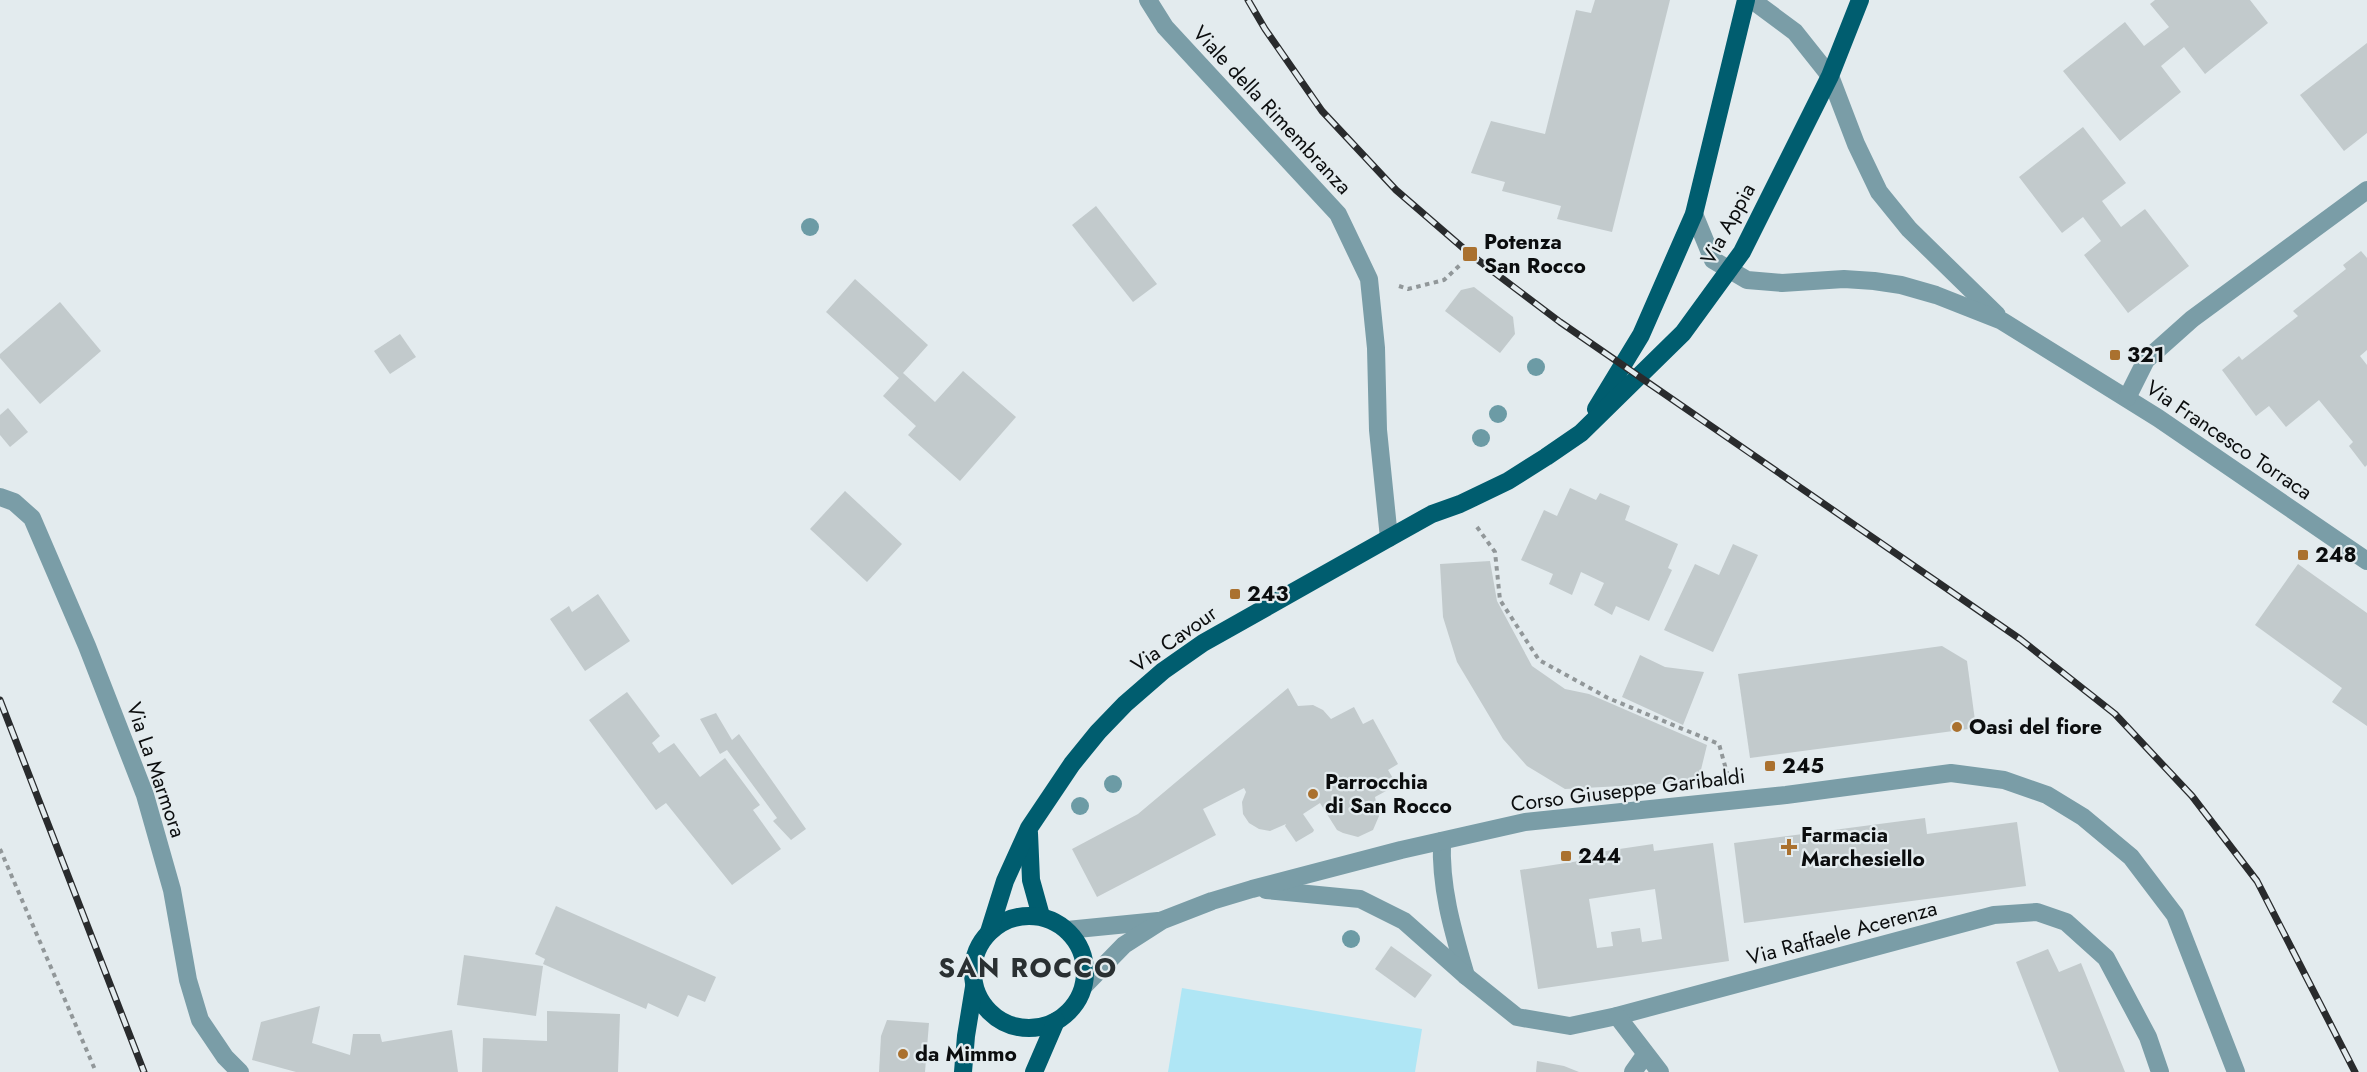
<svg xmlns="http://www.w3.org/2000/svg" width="2367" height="1072" font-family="Jost,sans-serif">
<rect width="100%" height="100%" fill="#e3ebee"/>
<polygon fill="#afe6f5" points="1182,988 1422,1029 1415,1072 1168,1072"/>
<g fill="#c2cacc" fill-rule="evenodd">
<polygon points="1595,0 1670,0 1612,232 1557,219 1561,206 1502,191 1505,182 1471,173 1491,121 1545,134 1576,10 1591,13"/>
<polygon points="2155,0 2250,0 2268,23 2205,74 2184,47 2161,66 2181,92 2120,141 2063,71 2125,22 2144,46 2169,27 2150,4"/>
<polygon points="2367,43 2367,133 2344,151 2300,95"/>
<polygon points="2083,127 2126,183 2102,201 2121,227 2145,209 2189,266 2128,313 2084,255 2101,241 2083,217 2062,233 2019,177"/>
<polygon points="1096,206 1157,284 1133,302 1072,225"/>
<polygon points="2361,251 2367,258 2367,350 2360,356 2367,365 2367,465 2365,467 2349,446 2353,442 2319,400 2286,427 2269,406 2256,416 2222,370 2239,356 2242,360 2298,316 2293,311 2346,269 2343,265"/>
<polygon points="855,279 928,345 903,373 935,402 963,371 1016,417 960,481 908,435 916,426 883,396 899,378 826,312"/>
<polygon points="1474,287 1513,317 1515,334 1500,353 1445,311 1461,290"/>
<polygon points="60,302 101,351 40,404 0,358 0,354"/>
<polygon points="400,334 416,357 390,374 374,351"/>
<polygon points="8,408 28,432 10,447 0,435 0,415"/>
<polygon points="1570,488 1596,500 1600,493 1630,506 1625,520 1678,544 1668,568 1672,570 1649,621 1616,606 1612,615 1594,605 1604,583 1581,572 1572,595 1549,584 1553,574 1521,560 1544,510 1557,516"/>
<polygon points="845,491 902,544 867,582 810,529"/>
<polygon points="1733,544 1758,555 1713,652 1664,630 1695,564 1719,575"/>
<polygon points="1490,561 1497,601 1532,666 1565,689 1589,694 1707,745 1698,782 1565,789 1527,766 1503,739 1457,662 1443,617 1440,564"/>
<polygon points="2298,564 2367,613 2367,726 2332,702 2342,688 2255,625"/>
<polygon points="598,594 630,641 585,671 550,619 569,606 572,612"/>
<polygon points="1942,646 1967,661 1976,728 1750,758 1738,674"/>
<polygon points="1640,655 1665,667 1704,672 1683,725 1622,697"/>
<polygon points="1288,688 1298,706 1313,705 1323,710 1331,719 1354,707 1363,724 1373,719 1398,764 1388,770 1397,785 1375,797 1379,816 1373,830 1358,837 1343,833 1337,830 1320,803 1303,814 1314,830 1313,832 1296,842 1285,826 1286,824 1270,831 1259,829 1249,823 1243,814 1242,802 1246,792 1244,788 1203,809 1216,835 1097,897 1072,849 1138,814"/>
<polygon points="627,692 660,736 652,743 659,753 674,743 700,777 725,758 760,805 753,810 781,849 732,885 666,803 656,810 589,720"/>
<polygon points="716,713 732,740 739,734 806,829 791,840 773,821 777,818 727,750 720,754 700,719"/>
<polygon points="1925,818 1927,834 2017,822 2026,886 1744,923 1734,843"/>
<path d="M1713 843 1729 961 1538 989 1520 870 1579 861V855L1653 844 1654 851ZM1655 889 1662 939 1642 942 1640 928 1611 932 1613 946 1597 948 1589 899Z"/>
<polygon points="556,906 716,977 705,1002 688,995 678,1017 648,1003 646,1009 543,964 545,959 535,954"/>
<polygon points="1391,946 1432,975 1415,998 1375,969"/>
<polygon points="2048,949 2059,972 2081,963 2125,1072 2059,1072 2016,962"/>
<polygon points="464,955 543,966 536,1016 457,1005"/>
<polygon points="320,1006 312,1043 350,1055 353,1034 380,1034 382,1042 452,1030 458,1072 296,1072 252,1060 261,1022"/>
<polygon points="547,1011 620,1014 618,1072 482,1072 483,1038 547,1041"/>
<polygon points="887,1020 929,1023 925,1072 879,1072 881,1036"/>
<polygon points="1537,1061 1564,1066 1579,1072 1536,1072"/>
</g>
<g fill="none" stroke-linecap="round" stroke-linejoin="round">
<g stroke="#919799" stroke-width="4" stroke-dasharray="4.5 4.5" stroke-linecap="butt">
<polyline points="1399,286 1408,289 1444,280 1460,265"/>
<polyline points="1477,527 1495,552 1500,600 1539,660 1608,698 1719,744 1727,773"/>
<polyline points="0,849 96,1072"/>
</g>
<g stroke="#7a9da7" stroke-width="18">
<polyline points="1148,0 1165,27 1338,214 1369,279 1376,348 1378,430 1389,538"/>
<polyline points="1752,0 1795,32 1830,76 1856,144 1879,192 1909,229 1997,315"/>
<polyline points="1694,214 1713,260 1747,280 1782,283 1844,279 1874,281 1901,285 1936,295 2002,321 2158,418 2367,561"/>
<polyline points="2127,398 2146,360 2192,319 2367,190"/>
<polyline points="0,497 14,502 32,518 87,646 145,795 172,890 188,980 200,1020 225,1057 240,1072"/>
<path d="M1442 841C1440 888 1453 931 1466 976"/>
<polyline points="1266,890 1360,899 1404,921 1466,976 1517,1017 1570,1026 1617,1016 1994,915 2037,912 2066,922 2106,958 2148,1037 2160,1072"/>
<polyline points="1067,930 1158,921"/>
<polyline points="1084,986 1124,945 1163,920 1212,901 1252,889 1401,850 1525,822 1786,795 1951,773 2004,780 2047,795 2083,817 2131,857 2175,915 2236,1072"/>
<polyline points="1617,1016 1660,1072"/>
<polyline points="1633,1072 1645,1055"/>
</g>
<g stroke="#005d6f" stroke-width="18">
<polyline points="1596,409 1641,335 1694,214 1746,0"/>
<polyline points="1029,833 1031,880 1041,916"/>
<circle cx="1029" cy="972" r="56"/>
<polyline points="989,932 1005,881 1029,828 1072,764 1098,732 1125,704 1163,671 1203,643 1389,538 1432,514 1460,504 1508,481 1546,457 1581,433 1683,333 1742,252 1830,76 1860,0"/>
<polyline points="963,1072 966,1036 974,987"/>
<polyline points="1034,1072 1056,1021"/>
</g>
<defs>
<g id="rail">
<polyline points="1248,0 1265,29 1322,111 1396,190 1470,254 1560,322 2020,639 2115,714 2192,796 2257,881 2355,1072"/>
<polyline points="0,700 144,1072"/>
</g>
</defs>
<use href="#rail" stroke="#292b2d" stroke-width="7"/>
<use href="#rail" stroke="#e3ebee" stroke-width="4.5" stroke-dasharray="14" stroke-linecap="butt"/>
</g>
<g fill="#6c9ba5">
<circle cx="810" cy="227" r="9"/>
<circle cx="1536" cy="367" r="9"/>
<circle cx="1498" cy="414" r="9"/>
<circle cx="1481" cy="438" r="9"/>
<circle cx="1113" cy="784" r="9"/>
<circle cx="1080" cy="806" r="9"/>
<circle cx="1351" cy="939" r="9"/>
</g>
<g fill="#aa712f" stroke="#e3ebee" stroke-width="2">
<rect x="1462" y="246" width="16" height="16" rx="3"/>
<rect x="2109" y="349" width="12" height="12" rx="3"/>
<rect x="2297" y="549" width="12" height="12" rx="3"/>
<rect x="1229" y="588" width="12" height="12" rx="3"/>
<circle cx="1957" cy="727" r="6"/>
<rect x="1764" y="760" width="12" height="12" rx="3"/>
<circle cx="1313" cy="794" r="6"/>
<path d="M1786 838h6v6h6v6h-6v6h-6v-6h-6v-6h6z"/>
<rect x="1560" y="850" width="12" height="12" rx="3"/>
<circle cx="903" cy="1054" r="6"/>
</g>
<g text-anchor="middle" stroke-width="4.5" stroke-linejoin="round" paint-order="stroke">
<g font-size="21" fill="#0b0d0e" stroke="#e3ebee">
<text transform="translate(1272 110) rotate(47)" y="7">Viale della Rimembranza</text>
<text transform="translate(1728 224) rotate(-61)" y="7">Via Appia</text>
<text transform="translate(2229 440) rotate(34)" y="7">Via Francesco Torraca</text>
<text transform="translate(1174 639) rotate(-35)" y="7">Via Cavour</text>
<text transform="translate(156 770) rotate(71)" y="7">Via La Marmora</text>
<text transform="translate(1628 790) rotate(-7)" y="7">Corso Giuseppe Garibaldi</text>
<text transform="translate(1842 933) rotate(-15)" y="7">Via Raffaele Acerenza</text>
</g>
<g font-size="21" font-weight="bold" fill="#0b0d0e" stroke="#e3ebee" text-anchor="start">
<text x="1484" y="249">Potenza<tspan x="1484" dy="24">San Rocco</tspan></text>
<text x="2127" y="362">321</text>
<text x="2315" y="562">248</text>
<text x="1247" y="601">243</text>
<text x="1969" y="734">Oasi del fiore</text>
<text x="1782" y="773">245</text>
<text x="1325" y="789">Parrocchia<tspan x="1325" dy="24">di San Rocco</tspan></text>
<text x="1801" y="842">Farmacia<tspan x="1801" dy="24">Marchesiello</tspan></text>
<text x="1578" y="863">244</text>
<text x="915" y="1061">da Mimmo</text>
</g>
<g font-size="27" font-weight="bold" letter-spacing="1.5" fill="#2a3032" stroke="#e3ebee">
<text x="1028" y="977">SAN ROCCO</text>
</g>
</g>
</svg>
